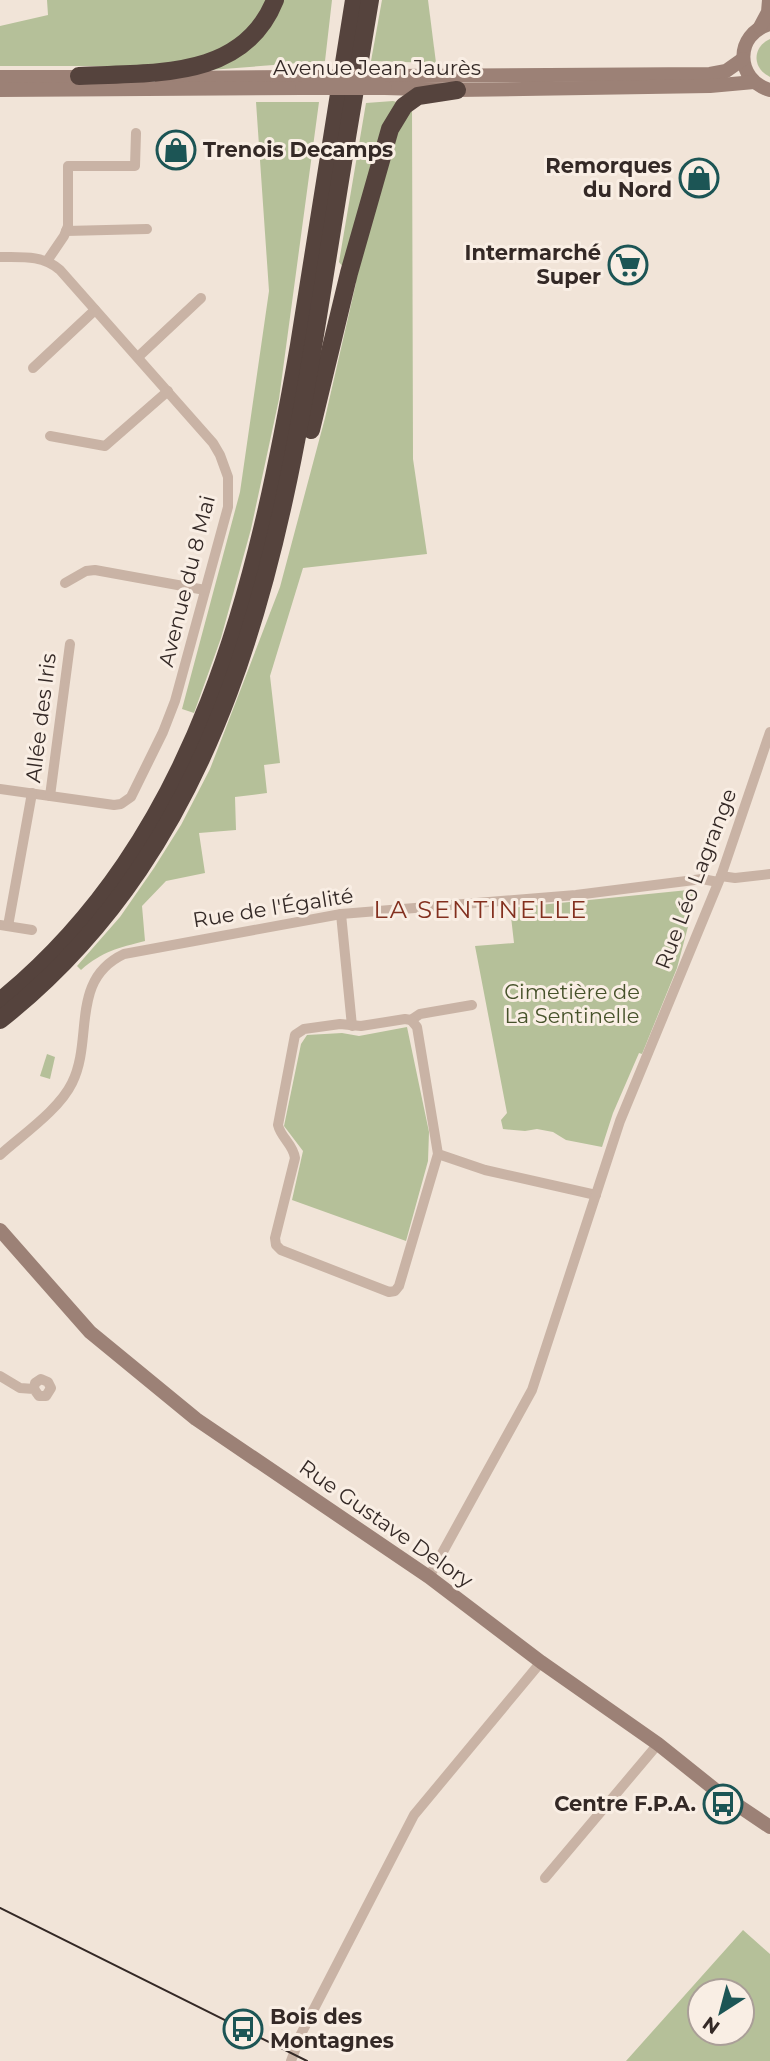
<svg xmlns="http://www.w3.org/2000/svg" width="770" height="2061" font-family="Montserrat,sans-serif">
<rect width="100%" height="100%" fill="#f1e4d8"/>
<g fill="#b5c099" fill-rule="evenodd">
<polygon points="47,0 332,0 325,61 210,70 196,59 153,66 0,66 0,26 48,15"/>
<polygon points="382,0 428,0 436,63 371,61"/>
<path d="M770 39V77C752 68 752 47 770 39Z"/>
<path d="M393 101 412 106 413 459 427 554 303 568 270 676 280 763 264 765 267 793 235 797 236 830 199 833 205 873 166 881 142 906 145 941C118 948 103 951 81 970L77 966 120 917 154 868 181 825 210 769 280 587 325 418 356 283 339 262 366 103Z"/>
<polygon points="256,102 319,102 279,399 251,529 221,638 194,713 182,709 240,492 269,291"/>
<polygon points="698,889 677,968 642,1054 639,1053 613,1113 602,1147 566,1140 553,1132 537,1129 525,1131 503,1129 501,1120 507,1113 475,946 514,943 510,908"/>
<polygon points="407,1027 429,1132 428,1161 406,1241 292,1200 303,1151 284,1126 301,1044 307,1035 342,1033 359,1036"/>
<polygon points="47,1054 55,1057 50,1079 40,1076"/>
<path d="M743 1930 770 1954V2061H626ZM700 1991H742V2033H700Z"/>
</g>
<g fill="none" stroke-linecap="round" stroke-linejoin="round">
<g stroke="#c9b3a5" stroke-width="10">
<polyline points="66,231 147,229"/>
<path d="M0 257C22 257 43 255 60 270L213 443 220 455 228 477V507L175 701 163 732 131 797 121 804 114 805 0 789"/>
<polyline points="47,261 64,236 68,226 68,166 135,166 136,133"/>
<polyline points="138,357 201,298"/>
<polyline points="33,368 95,310"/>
<polyline points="50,436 105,446 168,391"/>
<polyline points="65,583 86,571 95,570 205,590"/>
<polyline points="50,796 70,644"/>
<polyline points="721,876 735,878 770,874"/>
<polyline points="341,914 352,1026"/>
<polyline points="0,925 32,930"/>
<polyline points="8,926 32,793"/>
<polyline points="411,1020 420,1014 472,1005"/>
<path d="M438 1154 417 1027 411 1020 405 1019 361 1026 340 1024 304 1029 295 1035 278 1125C281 1138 293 1144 295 1158L275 1238 276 1245 281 1250 389 1292 395 1291 399 1286 438 1154 485 1170 596 1195"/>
<path d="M0 1155C22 1135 59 1110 72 1083 94 1039 69 980 124 954L341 914 576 895 702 879 718 882"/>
<polyline points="0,1376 20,1388 34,1389 39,1396 46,1396 51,1388 48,1382 41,1379 35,1383 34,1389"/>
<polyline points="429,1577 532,1390 620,1121 721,876 770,732"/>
<polyline points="545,1878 658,1744"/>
<polyline points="291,2061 301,2034 414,1815 541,1662"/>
</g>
<g stroke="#9c8176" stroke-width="14">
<path d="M770 24C734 34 735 80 770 90"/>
<polyline points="760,27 768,12 769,0"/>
<polyline points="387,76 710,74 726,71 743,59"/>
<polyline points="0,77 88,77"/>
<polyline points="161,78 303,77"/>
<polyline points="385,88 457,90 710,86 754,82"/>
<polyline points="0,90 302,88"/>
<polyline points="0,1230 90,1332 196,1419 429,1577 541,1662 658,1744 718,1792 770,1827"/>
</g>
<g stroke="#55433d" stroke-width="18">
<path d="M79 76C152 72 243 81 275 0"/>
<polyline points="311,430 349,273 390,129 404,106 418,96 457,90"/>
<path d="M0 1001C200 838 257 587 299 345 318 230 335 115 354 0"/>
<path d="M0 1020C225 842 278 565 321 298 337 199 353 99 370 0"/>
</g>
<polyline stroke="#342926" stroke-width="2" points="0,1908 307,2061"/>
<g stroke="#9c8176" stroke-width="14">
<polyline points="303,77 387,76"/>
<polyline points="302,88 385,88"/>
</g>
</g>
<defs>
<symbol id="shop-ring" viewBox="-11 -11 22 22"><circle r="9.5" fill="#f9eee4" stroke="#1c5555" stroke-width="1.5"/><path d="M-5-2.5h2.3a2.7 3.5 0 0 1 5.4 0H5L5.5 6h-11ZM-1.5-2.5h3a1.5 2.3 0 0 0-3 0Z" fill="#1c5555"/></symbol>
<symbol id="supermarket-ring" viewBox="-11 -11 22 22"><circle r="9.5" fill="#f9eee4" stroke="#1c5555" stroke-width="1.5"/><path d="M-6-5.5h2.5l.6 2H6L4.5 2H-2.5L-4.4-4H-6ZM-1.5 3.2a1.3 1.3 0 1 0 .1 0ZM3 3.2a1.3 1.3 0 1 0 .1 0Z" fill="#1c5555"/></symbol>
<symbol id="bus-ring" viewBox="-11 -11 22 22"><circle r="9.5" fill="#f9eee4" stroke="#1c5555" stroke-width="1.5"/><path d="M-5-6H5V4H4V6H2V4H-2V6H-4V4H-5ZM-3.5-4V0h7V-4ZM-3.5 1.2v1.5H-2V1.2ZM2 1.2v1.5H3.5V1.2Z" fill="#1c5555"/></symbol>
</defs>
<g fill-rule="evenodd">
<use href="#shop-ring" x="154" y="128" width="44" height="44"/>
<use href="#shop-ring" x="677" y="156" width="44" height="44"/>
<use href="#supermarket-ring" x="606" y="243" width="44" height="44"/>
<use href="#bus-ring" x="701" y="1782" width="44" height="44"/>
<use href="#bus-ring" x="221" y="2007" width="44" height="44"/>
</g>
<g text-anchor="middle" stroke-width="6" stroke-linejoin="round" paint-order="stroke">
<g font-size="21" fill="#342926" stroke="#f9eee4">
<text x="377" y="75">Avenue Jean Jaurès</text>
<text transform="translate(187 581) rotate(-76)" y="7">Avenue du 8 Mai</text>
<text transform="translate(41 718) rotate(-83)" y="7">Allée des Iris</text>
<text transform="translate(696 879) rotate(-69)" y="7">Rue Léo Lagrange</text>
<text transform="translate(273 908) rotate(-9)" y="7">Rue de l'Égalité</text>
<text transform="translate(386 1524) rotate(35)" y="7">Rue Gustave Delory</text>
</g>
<g font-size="21" font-weight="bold" fill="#342926" stroke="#f9eee4" text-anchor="end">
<text x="203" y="157" text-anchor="start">Trenois Decamps</text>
<text x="672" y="173">Remorques<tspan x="672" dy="24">du Nord</tspan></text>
<text x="601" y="260">Intermarché<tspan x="601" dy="24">Super</tspan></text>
<text x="696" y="1811">Centre F.P.A.</text>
<text x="270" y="2024" text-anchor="start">Bois des<tspan x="270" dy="24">Montagnes</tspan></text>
</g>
<g font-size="21" fill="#46522a" stroke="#f9eee4">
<text x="572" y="999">Cimetière de<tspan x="572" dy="24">La Sentinelle</tspan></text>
</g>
<g font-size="24" letter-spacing="2" fill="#83301f" stroke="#f9eee4">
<text x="481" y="918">LA SENTINELLE</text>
</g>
</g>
<g transform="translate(721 2012) rotate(216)"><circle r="33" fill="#f9eee4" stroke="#aa9f98" stroke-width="2"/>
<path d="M0-5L12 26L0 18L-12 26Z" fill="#1c5555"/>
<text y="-10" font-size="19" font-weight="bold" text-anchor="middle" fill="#342926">N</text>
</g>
</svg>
